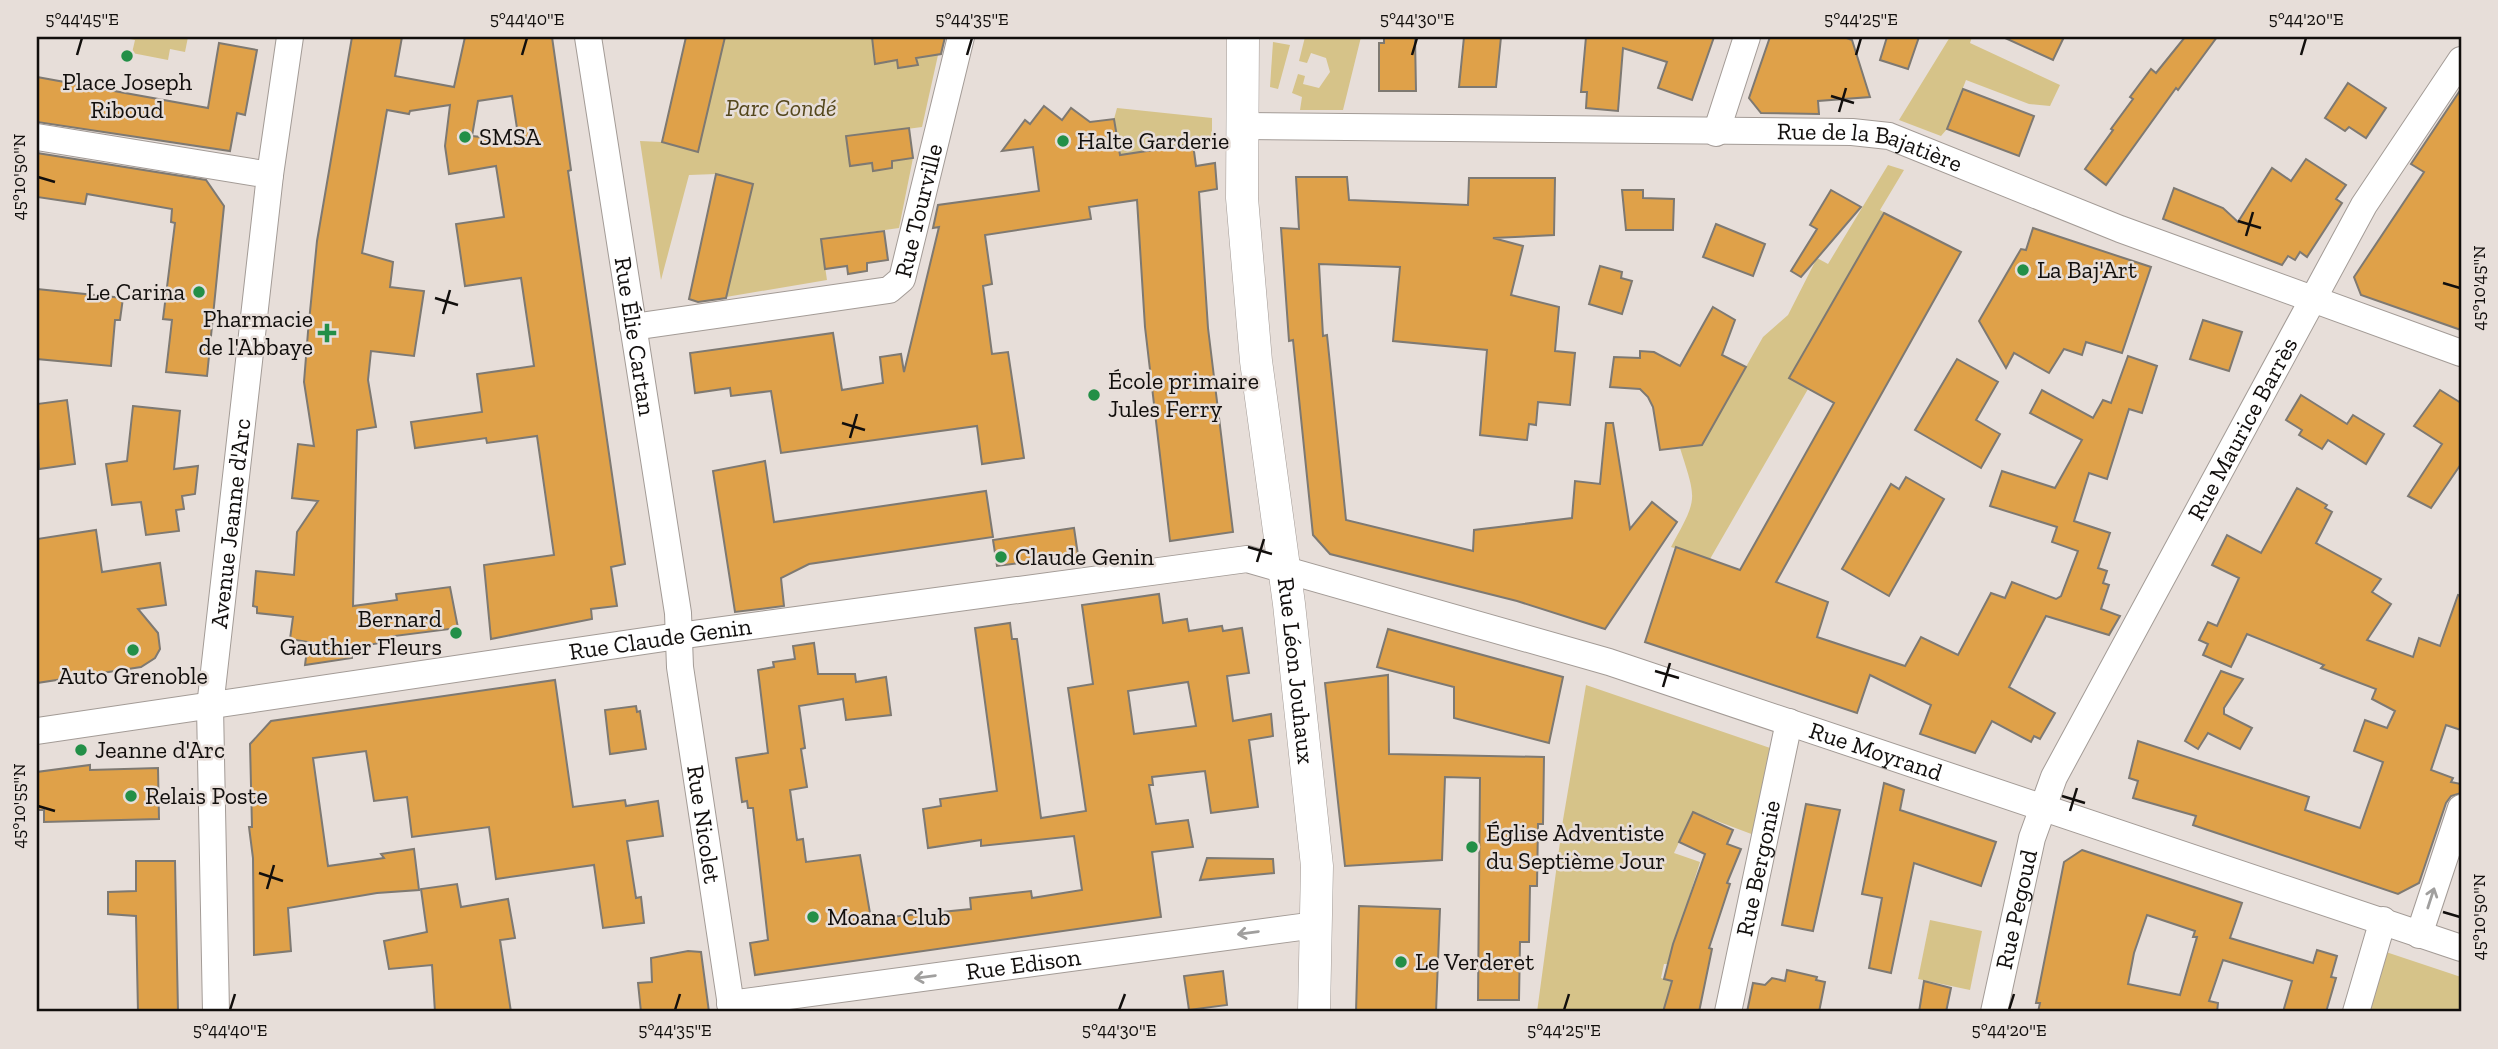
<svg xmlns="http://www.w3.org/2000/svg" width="2498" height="1049" font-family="'Zilla Slab',serif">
<rect width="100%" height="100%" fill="#e7ded9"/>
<g fill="#d6c389">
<polygon points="188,37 185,52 170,49 168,60 132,53 135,40 125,38"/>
<polygon points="725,37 872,37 875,63 897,60 898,68 917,65 917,58 938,55 922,127 847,137 851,166 872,163 873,171 892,168 892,161 913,158 899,228 821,239 827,280 726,297 753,185 716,174 689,175 661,280 640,141 662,142 698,151"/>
<polygon points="1305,37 1361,37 1343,110 1300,110 1302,97 1292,93 1298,74 1305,76 1303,84 1319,88 1330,72 1326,58 1311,53 1307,63 1299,61"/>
<polygon points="1950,37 1972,37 1970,43 2060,85 2050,106 2029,104 1966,80 1947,129 1941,136 1899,120"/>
<polygon points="1273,42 1290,45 1278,89 1270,87"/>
<polygon points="1117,108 1212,118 1212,143 1119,155 1114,119"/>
<path d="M1888 165 1904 170 1880 210 1885 213 1789 378 1808 389 1710 559 1671 547C1698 497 1697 502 1680 448L1702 444 1763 337 1788 315 1817 258 1828 264Z"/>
<polygon points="1586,685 1776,750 1754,835 1693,812 1674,853 1700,862 1668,964 1664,964 1661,978 1672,981 1663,1012 1537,1012 1563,820"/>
<polygon points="1930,920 1982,931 1970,990 1918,979"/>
<polygon points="2383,951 2461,977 2461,1012 2365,1012"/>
</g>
<g fill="#dfa149" stroke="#7e7972" stroke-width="2" fill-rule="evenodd">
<path d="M352 37H402L395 76 454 87 465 37H552L571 170 568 171 625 564 611 567 617 606 591 609 592 619 491 639 484 565 554 555 537 436 487 443 486 438 415 448 411 422 482 412 477 374 534 366 521 278 465 286 456 224 504 217 496 166 449 174 445 146 450 105 410 111 409 114 387 110 362 253 393 262 390 287 424 291 414 356 371 351 368 380 376 427 357 430 353 606 397 600 396 594 450 587 458 628 394 636 395 641 352 647V658L305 665 308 642 290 639 293 617 257 613V607L253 606 256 571 294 575 297 532 318 501 292 498 298 444 314 446 304 382 308 332 317 241ZM512 96 519 141 472 136 478 101Z"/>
<polygon points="686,37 725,37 698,152 662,142"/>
<polygon points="872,37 945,37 941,54 916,58 918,65 898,68 897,60 875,64"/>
<polygon points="1384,37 1415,37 1416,91 1379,91 1379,43 1384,43"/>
<polygon points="1464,37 1501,37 1496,87 1459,87"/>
<polygon points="1586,37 1714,37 1692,100 1658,88 1667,62 1623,48 1618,111 1586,108 1587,92 1581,92"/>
<polygon points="1770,37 1844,37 1852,40 1870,97 1818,101 1819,114 1761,113 1749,98"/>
<polygon points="1887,37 1919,37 1908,69 1880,60"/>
<polygon points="2003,37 2064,37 2053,60"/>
<polygon points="2185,37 2217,37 2178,90 2176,88 2106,185 2085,169 2113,130 2111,129 2133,99 2130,97 2151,69 2156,73"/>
<polygon points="219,43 257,50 245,115 237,113 230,151 37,122 37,77 208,108"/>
<polygon points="2348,83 2386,108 2366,138 2349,127 2345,131 2325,118"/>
<polygon points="1963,89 2034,116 2019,156 1947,129"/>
<polygon points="2461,89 2461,330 2361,295 2354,277 2424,172 2411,164"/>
<polygon points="1044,106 1062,120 1071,108 1090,122 1114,119 1120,155 1193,144 1196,166 1215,163 1217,189 1199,192 1208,328 1233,532 1170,541 1145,327 1137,200 1089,207 1091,219 985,235 992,284 983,286 992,354 1008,352 1024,458 982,464 977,426 781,453 771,391 731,396 730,388 695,393 690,353 833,333 842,390 883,383 880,357 901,354 904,372 939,227 933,228 938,205 1039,191 1033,147 1002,151 1025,120 1030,124"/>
<polygon points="909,128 913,158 892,161 892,168 873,171 872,163 850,166 846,136"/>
<polygon points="37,153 206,180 224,206 207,376 166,372 172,320 163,319 175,223 171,222 172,209 87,194 85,204 37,197"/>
<polygon points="2306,159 2346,185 2336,199 2342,203 2307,257 2300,252 2295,260 2288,256 2282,265 2163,219 2174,188 2223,208 2238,222 2272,168 2291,181"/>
<polygon points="716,174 753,184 726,298 698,302 689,299"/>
<polygon points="1296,177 1347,177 1349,200 1468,205 1469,178 1555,178 1554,235 1493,238 1523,246 1511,295 1559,307 1555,351 1575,353 1570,405 1538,402 1536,425 1529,424 1527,440 1480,435 1487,350 1393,341 1400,267 1319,264 1323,336 1327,335 1346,520 1473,551 1474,530 1572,518 1575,481 1600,484 1606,423 1613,423 1630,529 1652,502 1677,522 1605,629 1517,601 1330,554 1313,535 1293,340 1289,341 1281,228 1299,229"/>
<polygon points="1622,190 1643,190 1643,198 1674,199 1673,230 1626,230"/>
<polygon points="1831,190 1861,207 1801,277 1791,271 1817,229 1810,225"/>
<polygon points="1884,213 1961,252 1776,582 1828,602 1817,637 1905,666 1921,637 1958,655 1991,593 2005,598 2012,582 2056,599 2061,596 2078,551 2052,542 2057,527 1990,506 2002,471 2055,488 2082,440 2030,413 2042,390 2093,418 2103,400 2111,403 2128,356 2157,366 2142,413 2129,409 2107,479 2089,473 2074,521 2110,533 2098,568 2107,571 2103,583 2109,585 2101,609 2120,616 2109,635 2046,616 2009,687 2055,713 2040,739 2034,736 2031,742 1992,721 1975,753 1920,734 1931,705 1870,675 1857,713 1645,642 1676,547 1740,570 1834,403 1789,378"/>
<polygon points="1716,224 1765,244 1753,276 1703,257"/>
<polygon points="2033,228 2151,267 2122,353 2086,342 2082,355 2064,349 2049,373 2014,353 2006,368 1979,321 2021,249 2026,250"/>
<polygon points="884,231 888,260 867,263 867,271 848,274 847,266 825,269 821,239"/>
<polygon points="1600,266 1622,272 1621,278 1632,281 1622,314 1589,304"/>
<polygon points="37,289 123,298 120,320 115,320 111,366 37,359"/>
<polygon points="1713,307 1735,320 1722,355 1746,367 1702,445 1660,450 1653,407 1648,397 1640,389 1610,387 1614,357 1640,358 1640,351 1654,352 1680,366"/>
<polygon points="2203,320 2242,332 2229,371 2190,359"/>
<polygon points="1957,359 1998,382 1976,420 2000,434 1981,468 1915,430"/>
<polygon points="2440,390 2461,403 2461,464 2431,508 2408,496 2442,444 2414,426"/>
<polygon points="2301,395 2347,424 2353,415 2384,434 2366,464 2328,440 2322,449 2299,435 2302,430 2286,420"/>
<polygon points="67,400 75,464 39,469 37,404"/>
<polygon points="133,406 180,411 174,469 198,466 195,494 182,496 184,509 176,510 179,531 146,535 141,502 112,505 106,464 127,461"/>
<polygon points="765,461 774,522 986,491 993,537 809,564 781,578 784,606 735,612 713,471"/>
<polygon points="1906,477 1944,499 1889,596 1842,569 1891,484 1899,489"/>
<polygon points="2297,488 2327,505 2325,508 2332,512 2316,543 2381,579 2372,592 2391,604 2367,640 2413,657 2419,638 2440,646 2458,595 2461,596 2461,730 2446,725 2431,770 2453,778 2451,782 2461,784 2461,793 2451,796 2446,803 2419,883 2398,894 2193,825 2196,816 2133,798 2138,781 2129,778 2138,741 2309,797 2305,810 2360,828 2383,762 2354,751 2365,720 2387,728 2395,711 2372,699 2376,689 2321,668 2324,665 2247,634 2231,667 2203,655 2208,644 2199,640 2208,622 2217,626 2239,578 2212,565 2227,535 2261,553"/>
<polygon points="1074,528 1078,555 997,566 993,540"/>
<polygon points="96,530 102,572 160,563 166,605 138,609 158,633 160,649 155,658 141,667 37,683 37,539"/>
<path d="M1159 594 1163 623 1187 619 1189 631 1222 626 1223 631 1242 628 1249 673 1227 676 1233 721 1271 714 1273 736 1249 740 1258 807 1211 813 1205 771 1152 777 1153 785H1149L1156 824 1188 820 1193 847 1152 852 1161 917 755 975 750 943 768 940 753 808H748L747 801 742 802 736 758 768 753 758 670 774 667 773 662 795 659 793 646 814 643 818 674H855L856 682 886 677 891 715 846 720 843 699 799 706 805 748 801 749 807 787 790 790 797 840 803 839 806 862 860 855 871 919 971 909 970 898 1031 891 1032 898 1082 890 1074 836 981 846V840L928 848 923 809 941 806 940 799 997 791 975 628 1010 623 1012 639H1017L1041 818 1086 811 1068 688 1093 684 1082 605ZM1188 682 1196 726 1134 734 1128 691Z"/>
<polygon points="1388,629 1563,677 1549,743 1454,718 1454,687 1377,667"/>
<polygon points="2221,671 2243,679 2224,708 2224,714 2252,728 2240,749 2208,733 2198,749 2185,741"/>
<polygon points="1388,675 1389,754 1544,757 1543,824 1538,824 1537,886 1530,886 1529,942 1520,942 1519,1000 1478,1000 1480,778 1445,777 1442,860 1345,866 1325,683"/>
<polygon points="555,680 573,807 625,800 626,806 658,801 663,836 627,841 636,898 641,897 644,923 603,928 594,865 496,879 489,827 412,837 407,797 374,801 366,751 313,758 328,866 384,858 381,854 414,849 419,890 377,893 288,908 291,951 254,955 253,858 249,827 252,827 250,744 271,721"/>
<polygon points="636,706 637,712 640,711 646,749 610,754 605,710"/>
<polygon points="90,765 90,770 158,768 159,819 44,822 44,810 37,810 37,772"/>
<polygon points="1884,783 1904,790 1900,810 1996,842 1981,886 1914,863 1891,973 1869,968 1882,898 1862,894"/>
<polygon points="1806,804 1840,810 1813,931 1782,925"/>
<polygon points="1693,812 1733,830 1727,844 1741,849 1727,883 1730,884 1709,948 1712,949 1699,1012 1663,1012 1672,981 1664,979 1673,944 1705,854 1679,842"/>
<path d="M2082 850 2242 903 2230 938 2313 963 2317 950 2337 956 2331 977 2336 978 2326 1012H2283L2292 981 2223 960 2209 1001 2218 1003 2217 1012H2038L2040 1003H2036L2064 862ZM2147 915 2195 931 2193 937H2197L2180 995 2128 984 2134 953Z"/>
<polygon points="1207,858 1273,859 1274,873 1200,880"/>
<polygon points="136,861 175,861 178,1012 138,1012 136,916 108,914 108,892 136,891"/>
<polygon points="457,884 461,907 508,899 515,938 500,940 511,1012 435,1012 432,965 389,969 384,941 427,932 421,889"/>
<polygon points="1359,906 1440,909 1436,1012 1356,1012"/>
<polygon points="688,951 701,952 709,1012 641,1012 638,983 652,982 651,958"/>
<polygon points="1787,970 1817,977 1816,980 1825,982 1819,1012 1747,1012 1753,983 1765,985 1772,978 1785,981"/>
<polygon points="1223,971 1227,1005 1189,1010 1184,976"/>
<polygon points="1924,981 1951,988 1946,1012 1919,1012"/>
</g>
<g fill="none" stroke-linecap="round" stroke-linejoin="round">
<defs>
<g id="minor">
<path id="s1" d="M588 37 678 613 680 667 732 1012"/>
<path id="s2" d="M1242 126 1852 132 1889 136 2120 229 2461 353"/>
<polyline points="1716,133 1747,37"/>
<polyline points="37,137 270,175"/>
<path id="s3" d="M633 327 889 290 902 279 961 37"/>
<path id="s4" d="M37 731 678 636 1247 559 1609 662 2461 948"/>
<polyline points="2419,935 2461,808"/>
<path id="s5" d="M730 1004 1316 925"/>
<path id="s6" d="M216 1012 210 707 270 175 290 37"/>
<path id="s7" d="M1728 1012 1789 722"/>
<path id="s8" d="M1994 1012 2032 838 2054 777 2364 205 2461 60"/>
<polyline points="2356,1012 2383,920"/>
</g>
<g id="tertiary">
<path id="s9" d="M1243 37 1242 198 1256 361 1289 604 1317 866 1314 1012"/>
</g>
</defs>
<use href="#minor" stroke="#a39b96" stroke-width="28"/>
<use href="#tertiary" stroke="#a39b96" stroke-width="33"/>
<use href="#minor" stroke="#fff" stroke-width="26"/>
<use href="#tertiary" stroke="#fff" stroke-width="32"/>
</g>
<defs><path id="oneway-shaft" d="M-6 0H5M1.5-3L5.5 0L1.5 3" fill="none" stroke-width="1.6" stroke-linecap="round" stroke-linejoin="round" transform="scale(1.75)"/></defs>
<g stroke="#a09f9e">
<use href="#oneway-shaft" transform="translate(2431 898) rotate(-72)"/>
<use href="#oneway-shaft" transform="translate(1248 933) rotate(172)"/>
<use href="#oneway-shaft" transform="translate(925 977) rotate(172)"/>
</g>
<path fill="none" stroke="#120f0d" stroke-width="2.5" d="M77 55 82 38M522 55 527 38M967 55 972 38M1412 55 1417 38M1856 55 1861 38M2301 55 2306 38M1831 96 1854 103M1839 112 1846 88M38 177 55 182M2238 221 2261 228M2246 236 2253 212M2443 283 2460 288M435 298 458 305M443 314 450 290M842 423 865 430M850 438 857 414M1248 547 1272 554M1257 562 1264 539M1655 671 1679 678M1663 687 1670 663M2062 796 2085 803M38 806 55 811M2070 811 2077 788M259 873 283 881M267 889 274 865M2443 912 2460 917M230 1010 235 994M675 1010 680 994M1119 1010 1125 994M1564 1010 1569 994M2009 1010 2014 994"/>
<g fill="#238f47" stroke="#e7ded9" stroke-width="2.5">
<circle cx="127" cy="56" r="7"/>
<circle cx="465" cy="137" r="7"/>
<circle cx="1063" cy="141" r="7"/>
<circle cx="2023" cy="270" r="7"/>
<circle cx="199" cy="292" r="7"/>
<path d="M323.5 322.5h7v7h7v7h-7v7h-7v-7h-7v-7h7z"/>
<circle cx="1094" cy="395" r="7"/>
<circle cx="1001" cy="557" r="7"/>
<circle cx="456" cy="633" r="7"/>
<circle cx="133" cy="650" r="7"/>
<circle cx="81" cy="750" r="7"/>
<circle cx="131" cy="796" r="7"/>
<circle cx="1472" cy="847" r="7"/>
<circle cx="813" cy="917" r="7"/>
<circle cx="1401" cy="962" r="7"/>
</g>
<g text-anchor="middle" stroke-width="5" stroke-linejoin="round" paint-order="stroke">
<g font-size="24" fill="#120f0d" stroke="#e7ded9" text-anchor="start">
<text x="127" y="90" text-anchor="middle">Place Joseph<tspan x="127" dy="28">Riboud</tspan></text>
<text x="479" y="145">SMSA</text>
<text x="1077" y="149">Halte Garderie</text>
<text x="2037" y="278">La Baj'Art</text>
<text x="185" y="300" text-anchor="end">Le Carina</text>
<text x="313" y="327" text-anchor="end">Pharmacie<tspan x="313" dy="28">de l'Abbaye</tspan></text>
<text x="1108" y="389">École primaire<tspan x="1108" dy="28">Jules Ferry</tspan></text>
<text x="1015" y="565">Claude Genin</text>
<text x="442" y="627" text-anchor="end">Bernard<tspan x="442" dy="28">Gauthier Fleurs</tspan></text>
<text x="133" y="684" text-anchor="middle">Auto Grenoble</text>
<text x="95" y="758">Jeanne d'Arc</text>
<text x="145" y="804">Relais Poste</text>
<text x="1486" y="841">Église Adventiste<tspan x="1486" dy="28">du Septième Jour</tspan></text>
<text x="827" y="925">Moana Club</text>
<text x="1415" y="970">Le Verderet</text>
</g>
<g font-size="24" font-style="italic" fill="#54471c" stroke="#e7ded9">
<text x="781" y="116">Parc Condé</text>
</g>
<g font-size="24" fill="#120f0d" stroke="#e7ded9">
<text dy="8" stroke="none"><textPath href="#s2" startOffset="630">Rue de la Bajatière</textPath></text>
<text dy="8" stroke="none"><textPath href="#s3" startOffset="346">Rue Tourville</textPath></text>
<text dy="8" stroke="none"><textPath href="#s1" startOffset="303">Rue Élie Cartan</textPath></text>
<text dy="8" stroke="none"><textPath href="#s8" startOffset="639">Rue Maurice Barrès</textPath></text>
<text dy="8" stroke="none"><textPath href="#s6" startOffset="490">Avenue Jeanne d'Arc</textPath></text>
<text dy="8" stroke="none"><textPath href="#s4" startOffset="630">Rue Claude Genin</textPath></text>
<text dy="8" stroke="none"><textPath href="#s9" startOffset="637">Rue Léon Jouhaux</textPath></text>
<text dy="8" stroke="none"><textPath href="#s4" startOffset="1880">Rue Moyrand</textPath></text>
<text dy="8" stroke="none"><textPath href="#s1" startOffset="796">Rue Nicolet</textPath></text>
<text dy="8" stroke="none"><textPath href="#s7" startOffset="147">Rue Bergonie</textPath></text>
<text dy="8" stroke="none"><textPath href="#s8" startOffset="105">Rue Pegoud</textPath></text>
<text dy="8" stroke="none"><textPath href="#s5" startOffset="296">Rue Edison</textPath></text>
</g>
</g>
<rect width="2498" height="1049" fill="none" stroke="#e7ded9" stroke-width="77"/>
<rect x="38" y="38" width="2422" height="972" fill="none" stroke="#120f0d" stroke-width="2.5"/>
<g font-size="18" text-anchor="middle" fill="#120f0d">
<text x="82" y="25">5°44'45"E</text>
<text x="527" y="25">5°44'40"E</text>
<text x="972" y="25">5°44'35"E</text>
<text x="1417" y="25">5°44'30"E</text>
<text x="1861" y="25">5°44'25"E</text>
<text x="2306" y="25">5°44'20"E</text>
<text transform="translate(19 177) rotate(-90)" y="6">45°10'50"N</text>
<text transform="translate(2479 288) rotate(-90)" y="6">45°10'45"N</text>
<text transform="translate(19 806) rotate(-90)" y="6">45°10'55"N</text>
<text transform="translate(2479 917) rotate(-90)" y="6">45°10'50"N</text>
<text x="230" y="1036">5°44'40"E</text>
<text x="675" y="1036">5°44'35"E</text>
<text x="1119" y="1036">5°44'30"E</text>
<text x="1564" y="1036">5°44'25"E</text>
<text x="2009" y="1036">5°44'20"E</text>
</g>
</svg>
